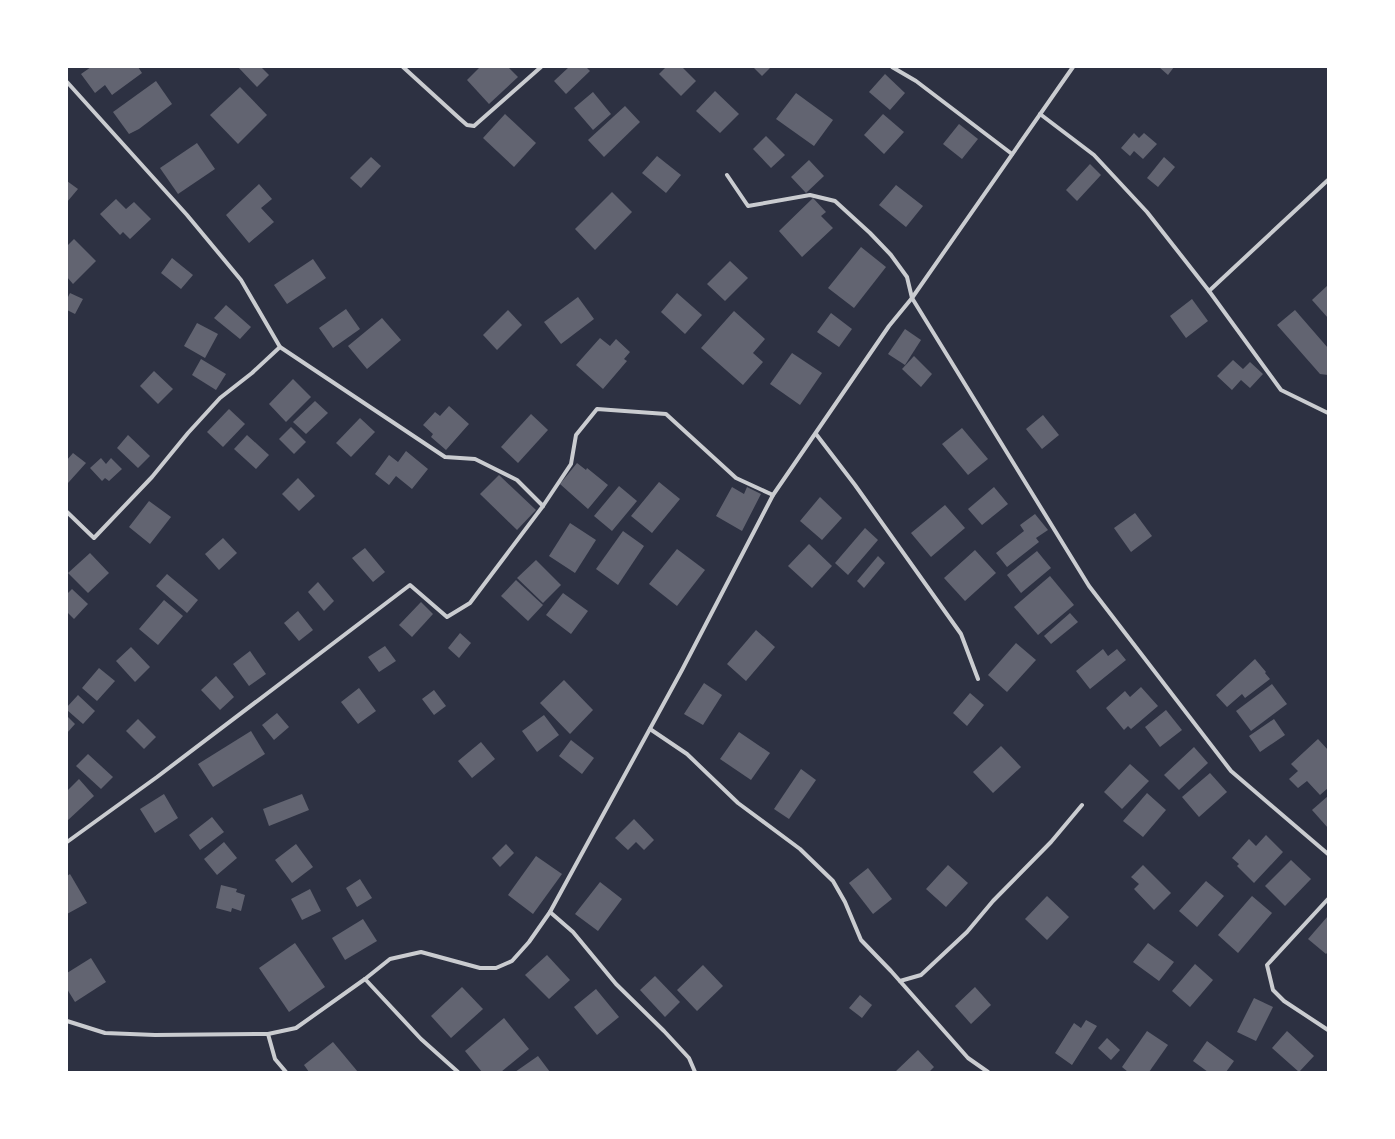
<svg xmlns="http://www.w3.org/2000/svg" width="1395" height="1139" font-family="Merriweather,serif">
<rect width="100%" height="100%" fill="#2d3142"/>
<g fill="#626471">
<polygon points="91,67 138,67 142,73 112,95 105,85 95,93 81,74"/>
<polygon points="238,67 261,67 269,75 257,87"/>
<polygon points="480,67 508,67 518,77 489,104 467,80"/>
<polygon points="569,67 586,67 590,71 566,94 554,81"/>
<polygon points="666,67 682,67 696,81 681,96 659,74"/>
<polygon points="753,67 771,67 762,76"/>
<polygon points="1159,67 1174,67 1168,75"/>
<polygon points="885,74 905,93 890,110 869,92"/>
<polygon points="156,81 172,104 139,129 129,134 113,112"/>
<polygon points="240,87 267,115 238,144 210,115"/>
<polygon points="715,91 739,114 720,133 696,111"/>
<polygon points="593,92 611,114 593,130 574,108"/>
<polygon points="796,93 833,120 814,146 776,119"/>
<polygon points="625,106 640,122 604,157 588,140"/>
<polygon points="505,114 536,143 514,167 483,138"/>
<polygon points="883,114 904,132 884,154 864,135"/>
<polygon points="959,124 978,139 962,159 943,144"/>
<polygon points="1134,133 1139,138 1144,133 1157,144 1143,159 1134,151 1130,156 1121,148"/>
<polygon points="766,136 785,155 771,168 753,149"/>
<polygon points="197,143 215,169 178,194 160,168"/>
<polygon points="657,156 681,175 666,193 642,173"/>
<polygon points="371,157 381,166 361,188 350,178"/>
<polygon points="1164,157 1175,167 1158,187 1147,178"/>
<polygon points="809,160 824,176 806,193 791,177"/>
<polygon points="1090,164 1101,175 1077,201 1066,190"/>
<polygon points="67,181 78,189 67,202"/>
<polygon points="259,184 272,199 261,208 274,222 249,243 226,215"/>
<polygon points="896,185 923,206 906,227 879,205"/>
<polygon points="612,192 632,212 595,250 575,229"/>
<polygon points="813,198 826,212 821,216 833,228 802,257 779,231"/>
<polygon points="116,199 126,209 134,202 151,219 130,239 123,232 120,235 100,214"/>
<polygon points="74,239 96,261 73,284 67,277 67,246"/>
<polygon points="861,247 886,267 854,308 828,288"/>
<polygon points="172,258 193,275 181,289 161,273"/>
<polygon points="313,259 326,278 287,304 274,285"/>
<polygon points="730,261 748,278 725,301 707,284"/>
<polygon points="1328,285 1328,318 1312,300"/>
<polygon points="70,293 83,299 75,314 67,310 67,299"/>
<polygon points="677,293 702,315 685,334 661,312"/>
<polygon points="578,297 594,319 561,344 544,322"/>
<polygon points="1192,299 1208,321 1186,338 1170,316"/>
<polygon points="226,305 251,327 240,339 214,318"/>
<polygon points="346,309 360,329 333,348 319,328"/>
<polygon points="508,310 522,325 497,350 483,335"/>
<polygon points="1295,310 1328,348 1328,375 1320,374 1277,325"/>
<polygon points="734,311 765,339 753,353 763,362 743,385 701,348"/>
<polygon points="831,313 852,329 839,347 817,332"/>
<polygon points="382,318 401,340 367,369 348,346"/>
<polygon points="197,323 218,334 205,358 184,346"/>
<polygon points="905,329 921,340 905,365 888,354"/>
<polygon points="600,338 610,346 616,339 630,352 624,359 627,361 603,389 576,365"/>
<polygon points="792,353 822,373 800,405 770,384"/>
<polygon points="914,356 932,374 921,387 902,369"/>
<polygon points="201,359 226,374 216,390 192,375"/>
<polygon points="1233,360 1243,369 1250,362 1263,374 1250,388 1241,380 1232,390 1217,376"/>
<polygon points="154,371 173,389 158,404 140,386"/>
<polygon points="293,379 311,397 286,422 269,404"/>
<polygon points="315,401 328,413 306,434 293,422"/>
<polygon points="449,406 469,424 446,450 431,437 433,434 423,425 435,412 440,416"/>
<polygon points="229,409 245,424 223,447 207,432"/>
<polygon points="531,414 548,430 518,463 501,447"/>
<polygon points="1043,415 1059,435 1042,449 1026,429"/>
<polygon points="360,418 375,432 351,457 336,443"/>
<polygon points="291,427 306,442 294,454 279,439"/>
<polygon points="962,428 988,459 968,475 942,444"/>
<polygon points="128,435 150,456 138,468 117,448"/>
<polygon points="247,435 269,455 256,469 234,449"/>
<polygon points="406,451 428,469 412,489 396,476 389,485 375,474 389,455 398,462"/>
<polygon points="73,453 86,463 68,483 67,460"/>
<polygon points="101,458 106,464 111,458 122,469 109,481 105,478 102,481 90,468"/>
<polygon points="577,463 586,470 587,468 608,485 588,509 560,484"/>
<polygon points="499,475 536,510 517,530 480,494"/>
<polygon points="298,478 315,496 299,511 282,494"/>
<polygon points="659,482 680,499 652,533 631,516"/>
<polygon points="619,486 637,501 612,531 594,516"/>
<polygon points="732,487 744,494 747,487 761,494 742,531 716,516"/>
<polygon points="994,487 1008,504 982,525 968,509"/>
<polygon points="820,497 842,518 822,540 800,521"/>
<polygon points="149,501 171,517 150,544 129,527"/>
<polygon points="945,505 965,528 931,557 911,533"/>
<polygon points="1135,513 1152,536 1131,552 1114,528"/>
<polygon points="1035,514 1048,530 1036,538 1039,542 1007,567 996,553 1024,531 1020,525"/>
<polygon points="570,523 596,540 575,573 549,556"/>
<polygon points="865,528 878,540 848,575 835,563"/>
<polygon points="623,531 644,546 618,585 596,569"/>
<polygon points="223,538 237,553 219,570 205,554"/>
<polygon points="809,544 832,566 812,588 788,566"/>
<polygon points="365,548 385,572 373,582 352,558"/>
<polygon points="677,549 705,570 677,606 649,584"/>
<polygon points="975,550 996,573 965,601 944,578"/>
<polygon points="1037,551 1051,568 1021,593 1007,575"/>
<polygon points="90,553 109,573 88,593 68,573"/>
<polygon points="878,556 885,563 864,588 857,581"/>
<polygon points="536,560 561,585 543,603 517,578"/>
<polygon points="167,574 198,600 187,613 156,586"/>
<polygon points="1050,576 1074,605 1038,635 1014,607"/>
<polygon points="516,580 543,605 528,621 501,596"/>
<polygon points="318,582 334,601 324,611 308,592"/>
<polygon points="72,589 88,604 74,619 67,612 67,594"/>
<polygon points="563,593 588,611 571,634 546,615"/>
<polygon points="164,600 183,616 158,645 139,629"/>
<polygon points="421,602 433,614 412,637 399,625"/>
<polygon points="298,611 313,630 299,641 284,623"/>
<polygon points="1070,613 1078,622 1051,644 1044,636"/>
<polygon points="756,630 775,647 746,681 727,664"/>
<polygon points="460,633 471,643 459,658 448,648"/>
<polygon points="1016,643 1036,660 1007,692 988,675"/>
<polygon points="385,646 396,661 379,672 368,657"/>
<polygon points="131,647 150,667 135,682 116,661"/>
<polygon points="1103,649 1108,656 1117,649 1126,660 1090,689 1076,671"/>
<polygon points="250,651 266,674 249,686 233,664"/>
<polygon points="1255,659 1266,672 1265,673 1270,679 1245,698 1242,694 1227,707 1216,695"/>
<polygon points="99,668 115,681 97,701 82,688"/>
<polygon points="216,676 234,697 220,710 201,690"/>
<polygon points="564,680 593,710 570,734 540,703"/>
<polygon points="704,683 722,695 703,725 684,714"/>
<polygon points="1272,684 1287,704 1251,731 1236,711"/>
<polygon points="1141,687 1158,706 1131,729 1128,726 1124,730 1106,708 1125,691 1130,697"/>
<polygon points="359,688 376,711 358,724 341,702"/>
<polygon points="434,690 446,706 434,715 422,699"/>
<polygon points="970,693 984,705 967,726 953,713"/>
<polygon points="78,695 95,711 83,724 67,710 67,707"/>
<polygon points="1166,710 1182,730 1160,747 1145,727"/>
<polygon points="277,713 289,727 274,740 262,725"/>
<polygon points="544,715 559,735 537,752 522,731"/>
<polygon points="67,716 75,724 67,733"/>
<polygon points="138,719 156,737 144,749 126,731"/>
<polygon points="1274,719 1285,735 1260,752 1249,736"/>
<polygon points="251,731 265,754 213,787 198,764"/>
<polygon points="739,732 770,753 751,780 720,759"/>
<polygon points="1318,739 1328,750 1328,788 1320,795 1307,781 1298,788 1289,779 1298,771 1291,764"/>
<polygon points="571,740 594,758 582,774 559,756"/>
<polygon points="481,742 495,759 472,778 458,761"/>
<polygon points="1001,746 1021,767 993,793 973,772"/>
<polygon points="1194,747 1208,763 1179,790 1164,775"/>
<polygon points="88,754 113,777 101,789 76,766"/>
<polygon points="1130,764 1149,781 1122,809 1104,792"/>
<polygon points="801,769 816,780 789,819 774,809"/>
<polygon points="1210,773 1227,792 1199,817 1182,797"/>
<polygon points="79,779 94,796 67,821 67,791"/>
<polygon points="1147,793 1166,810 1143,837 1123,821"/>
<polygon points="164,794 178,818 155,833 140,809"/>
<polygon points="302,794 309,810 269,826 263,809"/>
<polygon points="1328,796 1328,828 1312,810"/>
<polygon points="212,817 224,832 200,850 189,835"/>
<polygon points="634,819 654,840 644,850 636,842 628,850 615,838"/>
<polygon points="1266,835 1283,852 1254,883 1237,866 1239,864 1232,858 1249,839 1256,846"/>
<polygon points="224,842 237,858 217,875 204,859"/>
<polygon points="296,844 313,867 292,883 275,860"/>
<polygon points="506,844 514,853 500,867 492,858"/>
<polygon points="536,856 562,874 533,914 508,895"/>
<polygon points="1291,860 1311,879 1285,906 1265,886"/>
<polygon points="948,865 968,883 946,907 926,889"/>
<polygon points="1143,865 1171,893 1154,910 1134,889 1139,884 1131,877"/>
<polygon points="868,868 892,899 873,914 849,883"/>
<polygon points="70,874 87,903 67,914 67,876"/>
<polygon points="360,879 372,898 357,907 346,888"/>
<polygon points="1206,881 1224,896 1197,927 1179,911"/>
<polygon points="600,882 622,899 598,931 575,914"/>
<polygon points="221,885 237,889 236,892 245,895 241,911 232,908 231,912 216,908"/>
<polygon points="310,889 321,911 302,920 291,899"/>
<polygon points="1047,896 1069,917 1047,940 1025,919"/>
<polygon points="1252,896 1272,913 1238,953 1218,935"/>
<polygon points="1328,916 1328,952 1326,954 1308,939"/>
<polygon points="363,919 377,941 345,960 332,938"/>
<polygon points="295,943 325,987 289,1012 259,968"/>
<polygon points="1148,943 1174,962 1159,981 1133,962"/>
<polygon points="547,955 570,980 549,999 525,975"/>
<polygon points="91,958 106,982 75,1002 67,989 67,973"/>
<polygon points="1195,964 1213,980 1190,1007 1172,991"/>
<polygon points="703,965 723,986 697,1011 677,990"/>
<polygon points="655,976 680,1002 665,1017 640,990"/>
<polygon points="462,987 483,1009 451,1038 431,1016"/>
<polygon points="975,987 991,1005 971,1024 955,1006"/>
<polygon points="596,989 619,1017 597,1035 574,1007"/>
<polygon points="860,995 872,1005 862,1018 849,1008"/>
<polygon points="1254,998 1273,1007 1256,1041 1237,1032"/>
<polygon points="504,1018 529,1049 501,1072 482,1072 465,1051"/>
<polygon points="1086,1020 1097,1026 1072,1065 1055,1053 1074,1023 1081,1028"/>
<polygon points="1147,1031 1168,1045 1149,1072 1128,1072 1122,1067"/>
<polygon points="1287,1031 1314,1056 1299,1072 1272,1048"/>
<polygon points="1107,1038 1120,1050 1111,1060 1098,1048"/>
<polygon points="1207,1041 1234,1061 1226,1072 1208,1072 1193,1061"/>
<polygon points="333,1042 358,1072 309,1072 304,1065"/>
<polygon points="918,1050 934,1067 929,1072 895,1072"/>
<polygon points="538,1056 550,1072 515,1072"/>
</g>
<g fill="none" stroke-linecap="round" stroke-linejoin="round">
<g stroke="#caccd0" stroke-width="4">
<polyline points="403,67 459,118 467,125 474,126 541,67"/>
<polyline points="892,67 916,81 1012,154"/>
<polyline points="67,82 187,215 241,280 280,347 445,457 475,459 517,480 543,506 571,464 576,435 597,409 666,414 736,478 773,495"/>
<polyline points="1040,114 1094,155 1147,212 1209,291 1281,390 1328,413"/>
<polyline points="727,175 748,206 810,195 835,201 870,233 891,255 907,277 912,298 1089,586 1231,771 1328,854"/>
<polyline points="1209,291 1328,180"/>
<polyline points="816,434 855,485 961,634 978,679"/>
<polyline points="67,512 94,538 152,477 188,433 220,398 252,373 280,347"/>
<polyline points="650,729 687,754 738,803 800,849 833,881 845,902 861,940 891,971 968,1058 988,1072"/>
<polyline points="67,842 157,777 410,585 447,617 470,603 543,506"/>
<polyline points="1328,899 1267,965 1273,990 1284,1001 1328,1030"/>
<polyline points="550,912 573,932 616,984 664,1031 689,1058 695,1072"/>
<polyline points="365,979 421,1039 458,1072"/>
<polyline points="900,981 921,975 967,932 993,901 1051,842 1082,805"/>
<polyline points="67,1021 105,1033 155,1035 268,1034 296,1028 365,979 390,959 421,952 480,968 496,968 512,961 529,942 550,912 682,670 773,495 889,326 912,298 1073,67"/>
<polyline points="268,1034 275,1059 286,1072"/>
</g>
</g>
<rect width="1395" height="1139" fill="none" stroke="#ffffff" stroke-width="136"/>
</svg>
